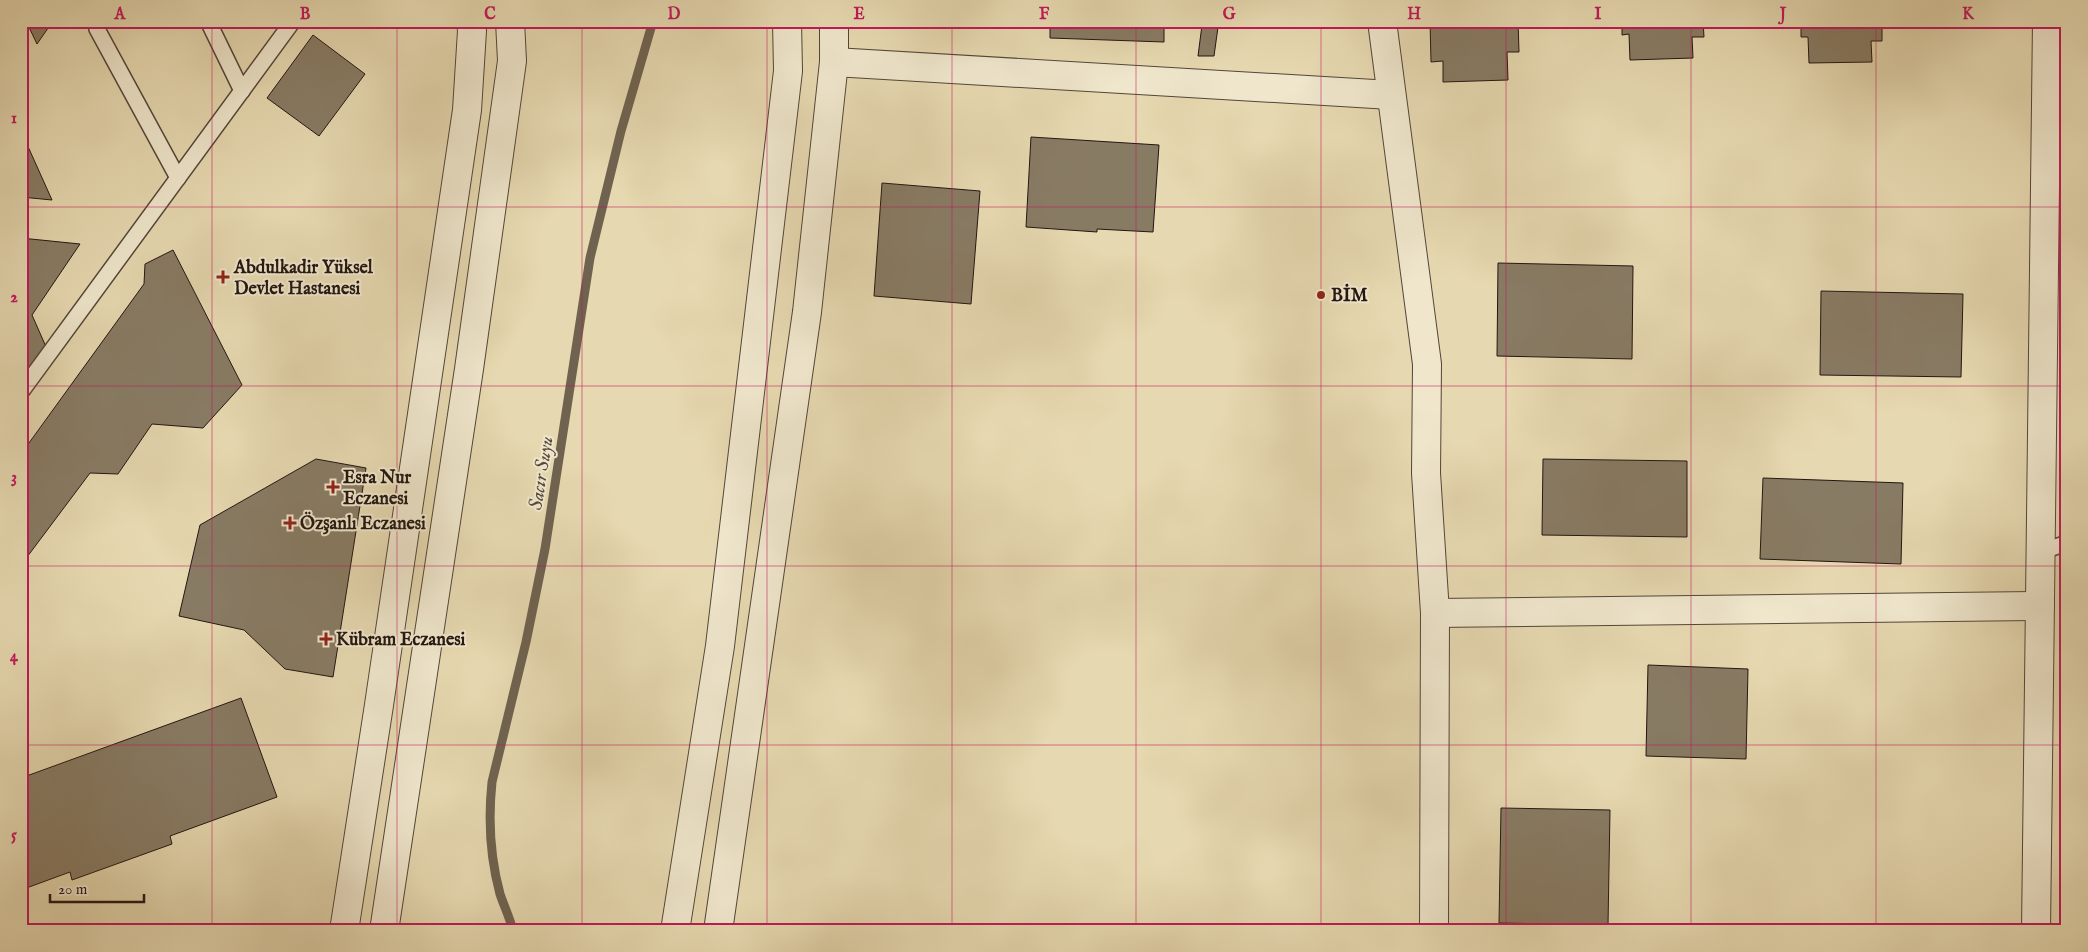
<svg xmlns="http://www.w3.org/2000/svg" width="2088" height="952" font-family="'IM FELL English',serif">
<rect width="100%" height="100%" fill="#e6d8b0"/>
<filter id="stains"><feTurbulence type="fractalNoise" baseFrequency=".004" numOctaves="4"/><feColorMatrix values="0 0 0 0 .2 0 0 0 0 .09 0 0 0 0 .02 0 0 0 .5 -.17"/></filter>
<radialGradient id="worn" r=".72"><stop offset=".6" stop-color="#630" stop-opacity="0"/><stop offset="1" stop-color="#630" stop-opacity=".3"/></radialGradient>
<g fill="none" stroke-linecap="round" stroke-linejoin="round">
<path stroke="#6f6350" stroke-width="9" d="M513 931C510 918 504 906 500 894 490 857 488 820 492 782L526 642 545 549 590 258 621 131 653 21"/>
</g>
<g fill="#887b64" stroke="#221611">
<polygon points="26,21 53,21 37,44"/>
<polygon points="1050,21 1164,21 1164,42 1050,38"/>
<polygon points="1430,21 1518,21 1519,52 1507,52 1508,80 1443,82 1443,61 1431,62"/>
<polygon points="1622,21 1703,21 1704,37 1692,37 1693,58 1630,60 1629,34 1622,35"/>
<polygon points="1801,21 1882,21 1882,41 1871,41 1872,62 1809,63 1808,37 1801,37"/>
<polygon points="1202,25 1218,27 1214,56 1198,56"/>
<polygon points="313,35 365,74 319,136 267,98"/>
<polygon points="21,131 52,200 21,197"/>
<polygon points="1031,137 1159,145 1153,232 1097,229 1097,232 1026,227"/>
<polygon points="882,183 980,191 971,304 874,296"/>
<polygon points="21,238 80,244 32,315 47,349 21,380"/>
<polygon points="173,250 242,385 203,428 152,424 118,474 90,473 21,565 21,454 144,284 145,264"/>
<polygon points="1498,263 1633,266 1632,359 1497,356"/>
<polygon points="1821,291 1963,294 1961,377 1820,375"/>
<polygon points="316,459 366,468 333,677 285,669 244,630 179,616 200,525"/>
<polygon points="1543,459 1687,461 1687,537 1542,535"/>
<polygon points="1763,478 1903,483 1901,564 1760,559"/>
<polygon points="1648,665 1748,669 1746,759 1646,756"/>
<polygon points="241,698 277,797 170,836 172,844 72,880 70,872 21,890 21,778"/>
<polygon points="1501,808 1610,810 1608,925 1499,923"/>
</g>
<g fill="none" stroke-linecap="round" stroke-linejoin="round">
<defs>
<g id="service">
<polyline points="102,21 97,29 178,178"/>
<polyline points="208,21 242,91"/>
<polyline points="21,392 293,21"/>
<polyline points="2040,552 2067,543"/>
</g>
<g id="minor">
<polyline points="1382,21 1427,364 1426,473 1435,613 1434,931"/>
<polyline points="834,62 1391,95"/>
<polyline points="1435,613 2040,606"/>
<polyline points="344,931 379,705 467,110 472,31 471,21"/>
<polyline points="384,931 469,369 512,61 510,21"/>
</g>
<g id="tertiary">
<polyline points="675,931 720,646 788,71 787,21"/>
<polyline points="718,931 807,312 834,62 834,21"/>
<polyline points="2036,931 2047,21"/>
</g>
</defs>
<use href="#service" stroke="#534639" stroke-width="18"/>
<use href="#minor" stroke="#534639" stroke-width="30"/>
<use href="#tertiary" stroke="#534639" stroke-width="30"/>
<use href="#service" stroke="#efe6cc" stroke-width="15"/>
<use href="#minor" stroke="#efe6cc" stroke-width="28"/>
<use href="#tertiary" stroke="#efe6cc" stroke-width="28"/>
</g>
<path fill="none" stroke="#c2185b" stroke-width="1" stroke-opacity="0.55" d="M212 21V931M397 21V931M582 21V931M767 21V931M952 21V931M1136 21V931M1321 21V931M1506 21V931M1691 21V931M1876 21V931M21 207H2067M21 386H2067M21 566H2067M21 745H2067"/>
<g fill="#8f2418" stroke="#efe6cc" stroke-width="2">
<path d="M220.5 269.5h5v5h5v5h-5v5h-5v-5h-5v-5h5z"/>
<circle cx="1321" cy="295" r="5"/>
<path d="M330.5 479.5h5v5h5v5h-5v5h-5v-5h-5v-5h5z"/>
<path d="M287.5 515.5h5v5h5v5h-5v5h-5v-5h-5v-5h5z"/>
<path d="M323.5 631.5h5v5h5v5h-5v5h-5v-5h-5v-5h5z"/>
</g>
<g text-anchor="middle" stroke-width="4" stroke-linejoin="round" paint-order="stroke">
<g font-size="18" font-weight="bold" fill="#221611" stroke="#efe6cc" text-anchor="start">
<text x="234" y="273">Abdulkadir Yüksel<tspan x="234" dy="21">Devlet Hastanesi</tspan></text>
<text x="1331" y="301">BİM</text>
<text x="343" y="483">Esra Nur<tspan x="343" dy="21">Eczanesi</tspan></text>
<text x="300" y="529">Özşanlı Eczanesi</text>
<text x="336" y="645">Kübram Eczanesi</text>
</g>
<g font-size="19" font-style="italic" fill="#56493b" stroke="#efe6cc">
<text transform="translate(540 473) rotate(-81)" y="7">Sacır Suyu</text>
</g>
</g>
<rect width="2088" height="952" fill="none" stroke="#e6d8b0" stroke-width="55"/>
<path d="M50 894v8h94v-8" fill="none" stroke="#221611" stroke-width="2.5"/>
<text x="58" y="894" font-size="15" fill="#221611" stroke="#efe6cc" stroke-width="4" paint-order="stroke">20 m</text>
<rect x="28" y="28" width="2032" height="896" fill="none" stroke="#c2185b" stroke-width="2"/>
<g font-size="16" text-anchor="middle" font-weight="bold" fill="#c2185b">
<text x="120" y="19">A</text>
<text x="305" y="19">B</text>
<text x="490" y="19">C</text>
<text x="674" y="19">D</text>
<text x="859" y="19">E</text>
<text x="1044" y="19">F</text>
<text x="1229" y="19">G</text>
<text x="1414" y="19">H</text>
<text x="1598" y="19">I</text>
<text x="1783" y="19">J</text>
<text x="1968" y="19">K</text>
<text x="14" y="123">1</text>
<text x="14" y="302">2</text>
<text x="14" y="482">3</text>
<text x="14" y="661">4</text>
<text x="14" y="840">5</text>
</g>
<rect width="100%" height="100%" filter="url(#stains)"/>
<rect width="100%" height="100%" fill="url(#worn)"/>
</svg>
